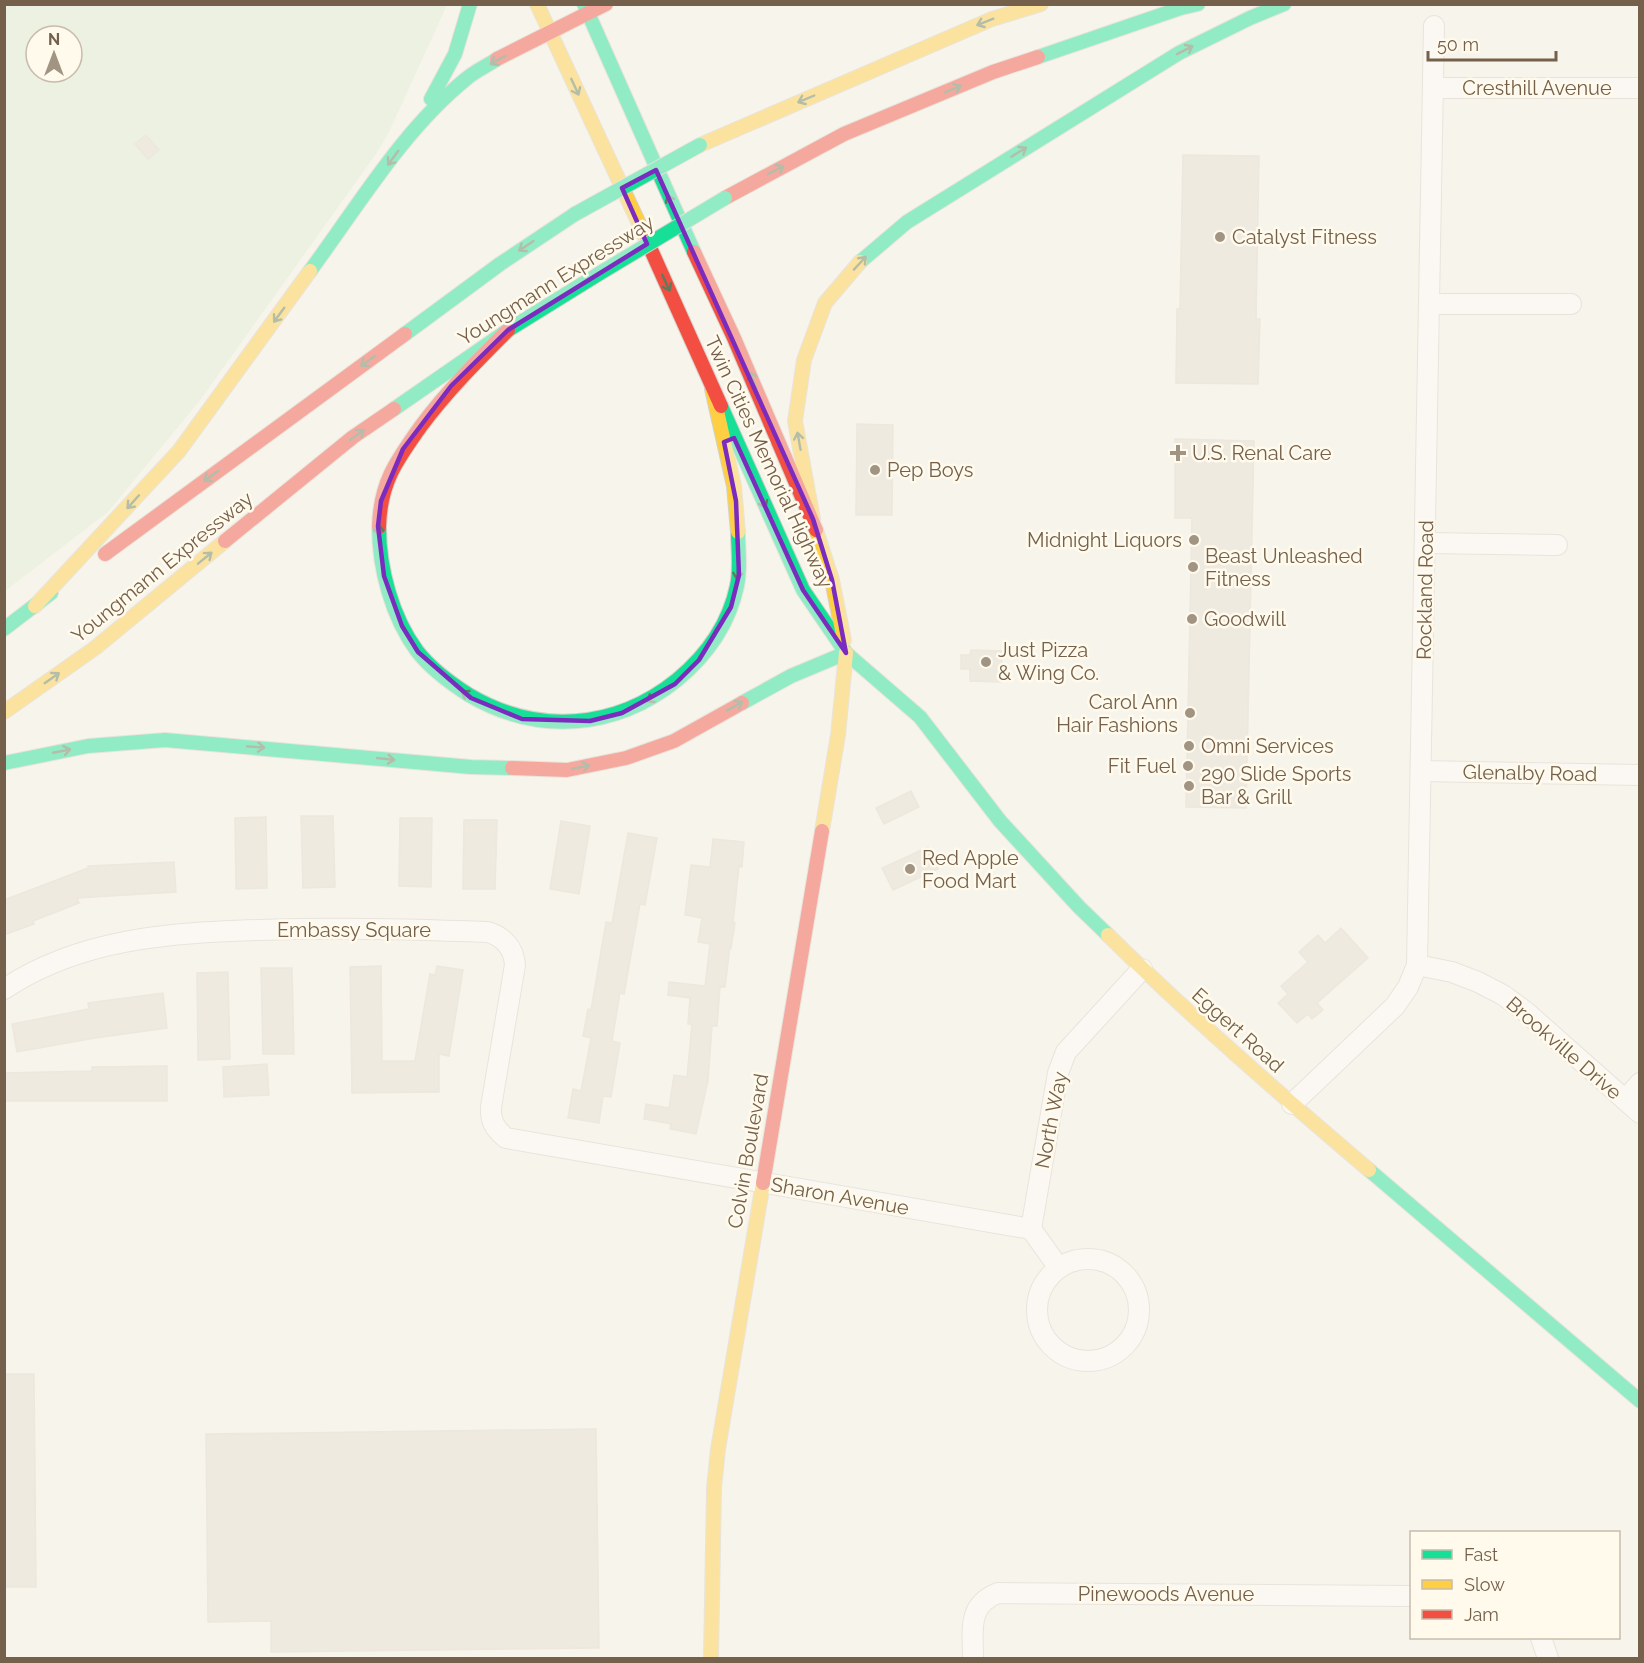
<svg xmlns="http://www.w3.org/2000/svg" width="1644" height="1663" font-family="Raleway,sans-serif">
<rect width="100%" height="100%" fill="#f7f4eb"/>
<path fill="#e0eed6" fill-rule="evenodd" d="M9 4 447 5 389 132 376 154 201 399 108 512 5 591V9ZM36 36H72V72H36Z"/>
<g fill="#e3ddd2" stroke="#e0d8cd" stroke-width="1.5">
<polygon points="146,135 159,150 148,159 135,144"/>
<polygon points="1183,155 1259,156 1256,319 1260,319 1258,384 1176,383 1177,309 1180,309"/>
<polygon points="857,424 893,425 892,515 856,515"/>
<polygon points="1175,439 1254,441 1246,808 1186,807 1192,518 1175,518"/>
<polygon points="971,650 1002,651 1001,682 970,681 970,669 961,669 961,655 970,655"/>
<polygon points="911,791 919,807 884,824 876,808"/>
<polygon points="301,816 333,816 335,887 303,888"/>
<polygon points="266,817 267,888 236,889 235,818"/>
<polygon points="400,818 432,818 431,887 399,886"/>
<polygon points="464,820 497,820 495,889 463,889"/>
<polygon points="561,821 590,826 579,894 550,889"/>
<polygon points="628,833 657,838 645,905 640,904 624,994 620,993 612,1041 620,1043 611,1097 603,1096 599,1123 568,1118 573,1089 581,1091 591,1038 583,1036 588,1009 591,1010 606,922 612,923"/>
<polygon points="713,839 744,842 742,867 739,866 733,923 735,923 731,948 730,947 725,987 720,987 717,1026 712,1026 708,1081 696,1134 670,1129 671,1124 644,1119 646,1104 669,1108 674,1075 687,1077 692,1024 688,1024 690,998 668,995 669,982 705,986 710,944 698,942 702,918 685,915 691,865 710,867"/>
<polygon points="928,847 938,869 893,890 882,868"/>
<polygon points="174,862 176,892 77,898 79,903 33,921 34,924 4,935 4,900 88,868 88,866"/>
<polygon points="1341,928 1368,958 1317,1003 1323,1010 1312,1019 1308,1014 1297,1023 1278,1003 1288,994 1281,986 1308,962 1299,952 1318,935 1325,943"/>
<polygon points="381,966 382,1061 415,1061 430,974 435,975 437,966 463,970 449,1056 439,1054 439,1092 352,1093 350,967"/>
<polygon points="261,968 292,968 294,1054 263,1054"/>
<polygon points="228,972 230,1059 198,1060 197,973"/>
<polygon points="163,993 167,1028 95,1038 17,1052 12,1024 89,1009 88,1003"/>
<polygon points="267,1064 269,1095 224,1097 223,1067"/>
<polygon points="167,1066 167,1101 4,1101 4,1073 92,1071 92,1067"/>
<polygon points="4,1374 34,1374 36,1587 4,1587"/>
<polygon points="596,1429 599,1648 271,1652 271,1621 208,1622 206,1434"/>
</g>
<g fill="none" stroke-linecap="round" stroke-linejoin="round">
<defs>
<g id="street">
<polyline points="1434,88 1640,88"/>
<polyline points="1430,304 1571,304"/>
<polyline points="1426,543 1557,545"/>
<polyline points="1421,771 1640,775"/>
<polyline points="1417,965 1452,972 1478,982 1503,995 1526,1012 1640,1113"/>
<path d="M4 989C81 938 170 933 259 930 336 927 412 929 488 932 504 937 514 949 515 965L491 1107C490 1121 495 1129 506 1138L1031 1229"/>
<polyline points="1625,1100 1640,1083"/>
<polyline points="1292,1104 1395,1006 1408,987 1417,965 1434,26"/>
<polyline points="1031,1229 1058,1073 1066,1052 1142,969"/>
<polyline points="1031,1229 1059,1268"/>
<circle cx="1088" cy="1310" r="51"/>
<polyline points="1541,1638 1548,1658"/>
<path d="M973 1658C973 1630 967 1605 998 1593L1412 1596"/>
</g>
<g id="fast">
<polyline points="584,4 694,252"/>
<polyline points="1038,57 1181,8 1198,4"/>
<polyline points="431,99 455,54 470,4"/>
<polyline points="860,262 907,222 1179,53 1250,18 1284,4"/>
<path d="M310 271C358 206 403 130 466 79 475 71 487 66 497 59"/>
<polyline points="405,334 500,264 575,214"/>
<polyline points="721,406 803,590 846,653"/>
<polyline points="394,409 508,330 600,273"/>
<path d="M379 527C379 569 392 617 417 651 431 669 450 683 469 695 537 735 615 730 677 680 706 656 729 624 737 586 741 568 738 550 738 532"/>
<polyline points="4,629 51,593"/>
<polyline points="846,653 920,717 1000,821 1079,907 1108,935"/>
<polyline points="742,703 791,676 846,653"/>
<polyline points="4,763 88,746 165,740 471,767 512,768"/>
<polyline points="1369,1170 1640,1401"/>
</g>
<g id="slow">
<polyline points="537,4 647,241"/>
<polyline points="700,145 992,19 1041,4"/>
<polyline points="712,389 734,486 738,532"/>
<polyline points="813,519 795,421 804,360 825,303 860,262"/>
<polyline points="816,530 832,580 844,640"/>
<polyline points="35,606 179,451 310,271"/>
<polyline points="4,712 95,648 225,541"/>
<polyline points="822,831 838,735 846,653"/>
<path d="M1108 935C1191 1017 1280 1094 1369 1170"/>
<polyline points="711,1658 714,1488 718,1449 763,1183"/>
</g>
<g id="jam">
<polyline points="497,59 606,4"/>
<polyline points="725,198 844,134 993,72 1038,57"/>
<polyline points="647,241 721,406"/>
<polyline points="694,252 734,338 816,530"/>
<path d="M379 527C380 483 396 461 421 426 447 391 477 361 508 330"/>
<polyline points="225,541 353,437 394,409"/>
<polyline points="105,554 405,334"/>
<polyline points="512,768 567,770 626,758 674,741 742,703"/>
<polyline points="763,1183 822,831"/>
</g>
</defs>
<use href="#street" stroke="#d6d1c9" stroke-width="22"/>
<use href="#fast" stroke="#d6d1c9" stroke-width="16"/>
<use href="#slow" stroke="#d6d1c9" stroke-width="16"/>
<use href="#jam" stroke="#d6d1c9" stroke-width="16"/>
<use href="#street" stroke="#fefdfc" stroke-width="20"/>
<use href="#fast" stroke="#16e098" stroke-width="14"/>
<use href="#slow" stroke="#ffcf43" stroke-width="14"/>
<use href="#jam" stroke="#f24e42" stroke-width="14"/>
<defs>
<g id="fast-bridge">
<polyline points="575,214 700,145"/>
<polyline points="600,273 725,198"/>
</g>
</defs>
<use href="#fast-bridge" stroke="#d5cfc6" stroke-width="16" stroke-linecap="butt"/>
<use href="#fast-bridge" stroke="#16e098" stroke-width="14"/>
</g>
<defs><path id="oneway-shaft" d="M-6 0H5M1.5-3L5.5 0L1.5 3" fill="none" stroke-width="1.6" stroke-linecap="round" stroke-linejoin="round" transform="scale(1.5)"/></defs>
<g stroke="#617a5a">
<use href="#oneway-shaft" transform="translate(985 22) rotate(158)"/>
<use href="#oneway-shaft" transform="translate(1185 50) rotate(-27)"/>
<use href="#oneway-shaft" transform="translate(498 60) rotate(151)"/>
<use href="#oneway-shaft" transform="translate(575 87) rotate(65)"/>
<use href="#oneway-shaft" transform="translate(953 89) rotate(-23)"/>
<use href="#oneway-shaft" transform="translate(806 99) rotate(157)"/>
<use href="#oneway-shaft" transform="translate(1019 152) rotate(-32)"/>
<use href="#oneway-shaft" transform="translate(393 158) rotate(126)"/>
<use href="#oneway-shaft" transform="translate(776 170) rotate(-28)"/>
<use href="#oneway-shaft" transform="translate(671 203) rotate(-115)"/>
<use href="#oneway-shaft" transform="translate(526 246) rotate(146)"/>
<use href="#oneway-shaft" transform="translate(860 263) rotate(-47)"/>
<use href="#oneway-shaft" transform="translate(666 283) rotate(65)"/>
<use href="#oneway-shaft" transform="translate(279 315) rotate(126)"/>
<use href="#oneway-shaft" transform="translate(368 361) rotate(144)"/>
<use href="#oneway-shaft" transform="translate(753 380) rotate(-113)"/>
<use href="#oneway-shaft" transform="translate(357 435) rotate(-36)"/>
<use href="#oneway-shaft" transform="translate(799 441) rotate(-100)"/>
<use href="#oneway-shaft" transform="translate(211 476) rotate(144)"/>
<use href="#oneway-shaft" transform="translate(762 500) rotate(66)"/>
<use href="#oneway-shaft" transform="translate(133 502) rotate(132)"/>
<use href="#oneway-shaft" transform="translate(379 533) rotate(-93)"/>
<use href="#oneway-shaft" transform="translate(205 558) rotate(-39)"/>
<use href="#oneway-shaft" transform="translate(738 571) rotate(96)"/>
<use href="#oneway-shaft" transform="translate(52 678) rotate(-35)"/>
<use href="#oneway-shaft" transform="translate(469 696) rotate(-147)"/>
<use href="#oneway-shaft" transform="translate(654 697) rotate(150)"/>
<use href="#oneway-shaft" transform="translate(735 706) rotate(-29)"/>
<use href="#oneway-shaft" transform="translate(256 747) rotate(4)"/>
<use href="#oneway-shaft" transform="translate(62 751) rotate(-11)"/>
<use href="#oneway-shaft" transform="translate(386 759) rotate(6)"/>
<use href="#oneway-shaft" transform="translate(581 767) rotate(-11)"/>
</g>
<path d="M0 0H1644V1663H0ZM656 170 813 519 832 580 846 653 803 590 734 438 724 442 736 501 739 575 731 607 699 660 675 684 622 713 590 721 522 719 471 698 418 652 402 626 384 576 378 526 381 501 403 449 451 386 508 330 647 244 622 188Z" fill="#f7f4eb" fill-opacity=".55" fill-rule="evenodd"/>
<path fill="none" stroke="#7b2cbf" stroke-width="4.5" stroke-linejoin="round" d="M656 170 813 519 832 580 846 653 803 590 734 438 724 442 736 501 739 575 731 607 699 660 675 684 622 713 590 721 522 719 471 698 418 652 402 626 384 576 378 526 381 501 403 449 451 386 508 330 647 244 622 188Z"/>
<g fill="#a29483" stroke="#fffaec" stroke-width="2">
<circle cx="1220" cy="237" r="6"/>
<path d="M1175 444h6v6h6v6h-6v6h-6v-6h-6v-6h6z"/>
<circle cx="875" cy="470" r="6"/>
<circle cx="1194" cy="540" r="6"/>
<circle cx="1193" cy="567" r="6"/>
<circle cx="1192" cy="619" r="6"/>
<circle cx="986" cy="662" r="6"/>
<circle cx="1190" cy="713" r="6"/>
<circle cx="1189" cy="746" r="6"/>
<circle cx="1188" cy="766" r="6"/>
<circle cx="1189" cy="786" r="6"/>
<circle cx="910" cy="869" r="6"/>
</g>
<g text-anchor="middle" stroke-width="5" stroke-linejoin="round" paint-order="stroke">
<g font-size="20" fill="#74604b" stroke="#fffaec">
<text x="1537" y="95">Cresthill Avenue</text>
<text transform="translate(556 280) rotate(-32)" y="7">Youngmann Expressway</text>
<text transform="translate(769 462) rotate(65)" y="7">Twin Cities Memorial Highway</text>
<text transform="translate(162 567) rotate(-39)" y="7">Youngmann Expressway</text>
<text transform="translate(1425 590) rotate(-89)" y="7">Rockland Road</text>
<text transform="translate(1530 773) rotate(1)" y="7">Glenalby Road</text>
<text x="354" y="937">Embassy Square</text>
<text transform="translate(1238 1030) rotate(42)" y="7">Eggert Road</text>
<text transform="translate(1564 1048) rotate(41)" y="7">Brookville Drive</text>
<text transform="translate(1051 1120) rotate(-79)" y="7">North Way</text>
<text transform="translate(748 1151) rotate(-80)" y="7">Colvin Boulevard</text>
<text transform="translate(840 1196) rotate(10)" y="7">Sharon Avenue</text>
<text x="1166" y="1601">Pinewoods Avenue</text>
</g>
<g font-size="20" fill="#74604b" stroke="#fffaec" text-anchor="start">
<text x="1232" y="244">Catalyst Fitness</text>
<text x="1192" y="460">U.S. Renal Care</text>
<text x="887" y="477">Pep Boys</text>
<text x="1182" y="547" text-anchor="end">Midnight Liquors</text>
<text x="1205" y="563">Beast Unleashed<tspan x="1205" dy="23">Fitness</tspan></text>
<text x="1204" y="626">Goodwill</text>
<text x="998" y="657">Just Pizza<tspan x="998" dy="23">&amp; Wing Co.</tspan></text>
<text x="1178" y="709" text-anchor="end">Carol Ann<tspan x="1178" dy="23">Hair Fashions</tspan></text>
<text x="1201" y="753">Omni Services</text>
<text x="1176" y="773" text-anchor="end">Fit Fuel</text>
<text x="1201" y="781">290 Slide Sports<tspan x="1201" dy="23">Bar &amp; Grill</tspan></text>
<text x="922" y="865">Red Apple<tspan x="922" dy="23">Food Mart</tspan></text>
</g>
</g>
<rect width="1644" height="1663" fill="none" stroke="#74604b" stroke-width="12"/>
<rect x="1410" y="1531" width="210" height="108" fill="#fffaec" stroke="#c7bcac" stroke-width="1.5"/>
<rect x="1422" y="1550" width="30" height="9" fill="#16e098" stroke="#c7bcac" stroke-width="1.5"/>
<text x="1464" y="1561" font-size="18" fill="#74604b">Fast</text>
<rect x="1422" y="1580" width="30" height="9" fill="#ffcf43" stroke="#c7bcac" stroke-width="1.5"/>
<text x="1464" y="1591" font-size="18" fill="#74604b">Slow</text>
<rect x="1422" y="1610" width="30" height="9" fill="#f24e42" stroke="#c7bcac" stroke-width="1.5"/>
<text x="1464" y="1621" font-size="18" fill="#74604b">Jam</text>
<g transform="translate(54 54)"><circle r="28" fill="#fffaec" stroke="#c7bcac" stroke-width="1.5"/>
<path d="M0-4.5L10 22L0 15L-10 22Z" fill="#a29483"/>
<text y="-9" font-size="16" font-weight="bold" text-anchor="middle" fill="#74604b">N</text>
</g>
<path d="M1428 51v9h128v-9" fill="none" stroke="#74604b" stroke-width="3"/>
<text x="1437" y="51" font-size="18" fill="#74604b" stroke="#fffaec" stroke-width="4.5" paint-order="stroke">50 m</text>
</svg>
